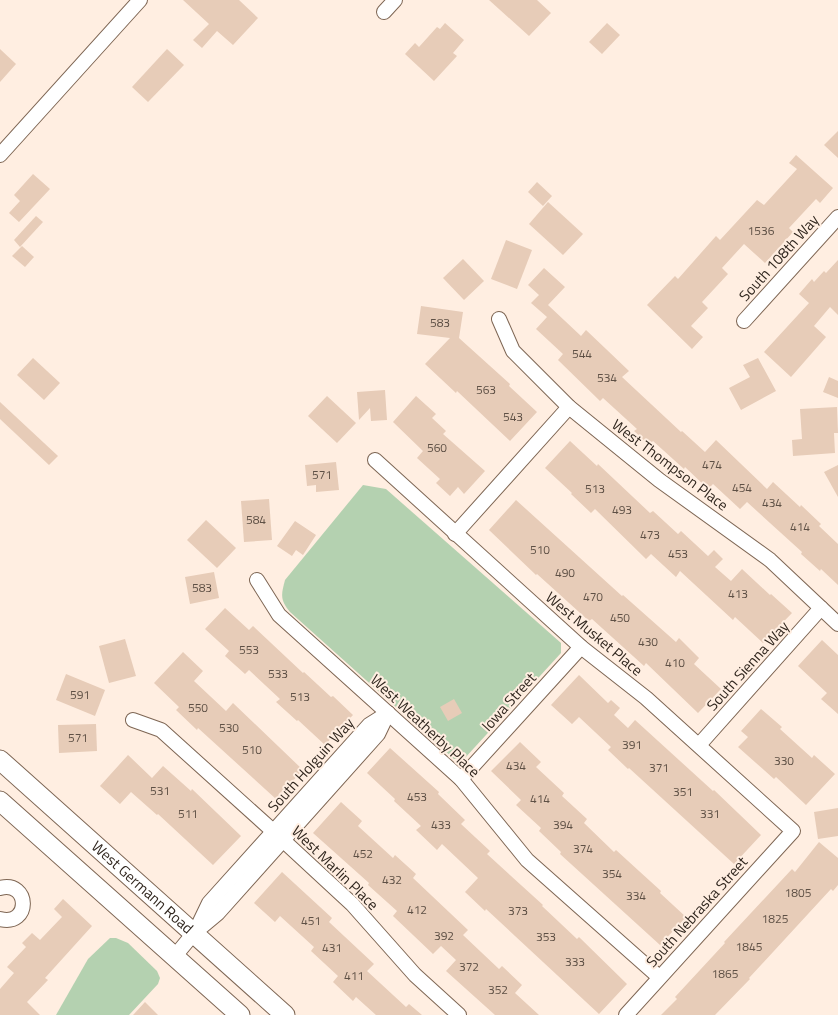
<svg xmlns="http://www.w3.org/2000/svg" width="838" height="1015" font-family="'Titillium Web',sans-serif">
<rect width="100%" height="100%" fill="#ffeee1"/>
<g fill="#b4d1b0">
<path d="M363 485 386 489 561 643V653L464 759H454L290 612C280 600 281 595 285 580Z"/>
<polygon points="110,938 116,938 128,943 157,971 160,978 158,984 129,1015 56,1015 88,959"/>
</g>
<g fill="#e7ccb8">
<polygon points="183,0 239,0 258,18 233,45 217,31 202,48 193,40 209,24"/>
<polygon points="489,0 537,0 551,13 529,36"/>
<polygon points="445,23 464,40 453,53 457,56 434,81 405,54 415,43 419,47 437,27 440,29"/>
<polygon points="607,23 620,35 602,54 589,42"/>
<polygon points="0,49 16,64 0,82"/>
<polygon points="167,49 184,65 148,102 132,87"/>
<polygon points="838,131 838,158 824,145"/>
<polygon points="796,155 833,188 820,203 816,199 789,228 793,232 765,263 744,244 722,268 728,274 702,302 708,308 691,326 703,337 692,349 647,305 675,276 678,279 716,236 720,240 757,200 764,205 797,169 789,163"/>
<polygon points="33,174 50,189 19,222 9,213 20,201 14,195"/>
<polygon points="537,182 552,196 543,206 528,192"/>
<polygon points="548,202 583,234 563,255 529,224"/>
<polygon points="36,216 43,222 20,247 14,240"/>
<polygon points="506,240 532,250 517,289 491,279"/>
<polygon points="22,246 34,257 25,267 12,256"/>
<polygon points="463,259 484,281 464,300 443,278"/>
<polygon points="838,260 838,315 830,307 814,326 826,337 791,377 764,352 809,303 799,294 812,279 814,282 824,271 826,273"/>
<polygon points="544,268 565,287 548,305 581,336 586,330 606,349 629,371 622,377 681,432 682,431 705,452 716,440 767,489 773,482 800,507 801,505 821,524 819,526 838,544 838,585 821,569 820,571 801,554 802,552 747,502 740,509 713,484 708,489 685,467 684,469 653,441 649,445 634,431 637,429 603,398 600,401 558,360 563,354 536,329 547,317 531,303 539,295 528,285"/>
<polygon points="421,306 463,312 459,338 510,384 509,386 537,412 510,441 457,391 456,393 425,364 450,338 417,334"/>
<polygon points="33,358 60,383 44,400 17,375"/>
<polygon points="758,358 776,391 741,410 729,388 750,377 743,365"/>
<polygon points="829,377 838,381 838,398 823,392"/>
<polygon points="385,390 387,420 371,421 370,408 359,420 357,392"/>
<polygon points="327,396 356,423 337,443 308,416"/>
<polygon points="416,396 436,414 432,418 446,431 443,434 485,471 464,494 458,487 450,496 436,483 440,479 417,458 423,451 393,422"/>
<polygon points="0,402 58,456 49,465 0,419"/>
<polygon points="837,407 838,433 834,433 835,453 793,456 792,440 802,439 800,409"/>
<polygon points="570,441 597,466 598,464 650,513 653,511 678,534 681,531 708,556 714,550 723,559 715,567 731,581 742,569 770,595 771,594 792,613 763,643 735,617 733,620 680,571 676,577 651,554 646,559 595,509 591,513 571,494 572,493 545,468"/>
<polygon points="336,462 339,490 316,492 316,485 307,486 305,465"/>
<polygon points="838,465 838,497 824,472"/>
<polygon points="269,499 272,540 244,542 241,501"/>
<polygon points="516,500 622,596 623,595 676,642 679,638 699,658 694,664 721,689 698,713 646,663 644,666 592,619 589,621 537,574 536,575 489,530"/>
<polygon points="206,520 236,548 217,568 187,540"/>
<polygon points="295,521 316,535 303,555 296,550 292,556 277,546"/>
<polygon points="214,572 219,598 190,604 185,577"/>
<polygon points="225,608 249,630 253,626 303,673 304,672 331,697 333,696 353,715 325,745 298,720 297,721 276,702 280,699 249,670 245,674 225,656 229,651 205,629"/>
<polygon points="125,639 136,676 109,683 99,646"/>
<polygon points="822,640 838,655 838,714 821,699 827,693 798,666"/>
<polygon points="183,652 203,671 194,681 226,711 233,703 303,770 276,799 198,728 197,730 176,710 179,707 154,683"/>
<polygon points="66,674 105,690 95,716 56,700"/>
<polygon points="579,675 608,703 611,700 620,708 614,715 628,728 635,720 713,791 714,790 761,835 734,864 629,768 628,769 608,750 611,747 579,717 572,724 551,705"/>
<polygon points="454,699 462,713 448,721 440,707"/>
<polygon points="761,709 782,727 780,729 812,758 814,755 835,774 806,805 776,777 774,779 738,747 748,737 741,731"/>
<polygon points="96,724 97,751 59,753 58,725"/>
<polygon points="520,742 541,762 536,767 564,793 562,796 587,819 584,823 614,852 616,850 639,871 661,891 660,893 686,917 660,945 560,854 561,852 539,831 541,828 516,805 521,800 491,771"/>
<polygon points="390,748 439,792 438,794 465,820 461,824 490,851 487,854 543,905 542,906 577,939 579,937 627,984 599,1014 486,909 485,911 465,892 478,878 442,844 437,850 416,830 421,826 394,801 395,799 367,773"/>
<polygon points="128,755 152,778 163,766 191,791 192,789 241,836 213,865 158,814 157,815 131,792 120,804 100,786"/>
<polygon points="341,802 362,821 358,826 393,858 395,855 416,874 413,878 468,930 463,935 499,969 502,966 522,985 515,993 539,1015 495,1015 446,971 456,960 441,946 433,954 393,916 397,911 368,885 369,883 313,833"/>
<polygon points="838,808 838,836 818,839 814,812"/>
<polygon points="819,842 838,858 838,885 833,891 831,889 749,978 750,979 715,1015 661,1015 677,999 675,997 725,943 724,942 792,869 795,872"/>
<polygon points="282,872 332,918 329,922 374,964 367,971 406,1007 409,1004 422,1015 376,1015 356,997 353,1001 333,982 338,976 311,951 314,947 280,916 275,922 254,903"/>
<polygon points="63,899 92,926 45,978 48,980 27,1002 40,1015 0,1015 0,989 14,973 7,967 26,947 22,943 32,933 40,940 62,917 54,909"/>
<polygon points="145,1002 158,1015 133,1015"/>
</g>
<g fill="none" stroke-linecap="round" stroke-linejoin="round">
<defs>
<g id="minor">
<polyline points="384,12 395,0"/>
<polyline points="0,155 140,0"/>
<polyline points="499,319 513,351 569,407 659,480 770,560 838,624"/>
<polyline points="744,321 838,217"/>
<polyline points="375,460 581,647 646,698 793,831 626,1015"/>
<polyline points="455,534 569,407"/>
<polyline points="257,580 279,615 461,779 527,860 659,977"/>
<polyline points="133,720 161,730 273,831 352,904 415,975 459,1015"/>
<polyline points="699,745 821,608"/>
<polyline points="461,779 581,647"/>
<path d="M0 888C30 880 31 927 0 919"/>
<polyline points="197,928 209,903 369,725 388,713"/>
<polyline points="175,956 194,933 218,913 378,734 388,713"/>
</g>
<g id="secondary">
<path id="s1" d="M0 760 285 1015"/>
<polyline points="0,801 240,1015"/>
</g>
</defs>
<use href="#minor" stroke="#7e6654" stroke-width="16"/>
<use href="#secondary" stroke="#7e6654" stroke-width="21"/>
<use href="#minor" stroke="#fff" stroke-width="14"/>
<use href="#secondary" stroke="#fff" stroke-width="19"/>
</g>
<g text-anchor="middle" stroke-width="4" stroke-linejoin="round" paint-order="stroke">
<g font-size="12" fill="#5e5045">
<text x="761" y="235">1536</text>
<text x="440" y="327">583</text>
<text x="582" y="358">544</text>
<text x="607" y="382">534</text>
<text x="486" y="394">563</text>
<text x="513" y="421">543</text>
<text x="437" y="452">560</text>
<text x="712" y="469">474</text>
<text x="322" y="479">571</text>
<text x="742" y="492">454</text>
<text x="595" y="493">513</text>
<text x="772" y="507">434</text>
<text x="622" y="514">493</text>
<text x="256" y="524">584</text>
<text x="800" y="531">414</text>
<text x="650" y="539">473</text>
<text x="540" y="554">510</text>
<text x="678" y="558">453</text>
<text x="565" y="577">490</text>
<text x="202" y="592">583</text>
<text x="738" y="598">413</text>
<text x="593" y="601">470</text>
<text x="620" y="622">450</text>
<text x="648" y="646">430</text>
<text x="249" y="654">553</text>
<text x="675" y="667">410</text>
<text x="278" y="678">533</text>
<text x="80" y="699">591</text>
<text x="300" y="701">513</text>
<text x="198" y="712">550</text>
<text x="229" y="732">530</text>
<text x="78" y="742">571</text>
<text x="632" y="749">391</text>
<text x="252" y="754">510</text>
<text x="784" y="765">330</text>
<text x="516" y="770">434</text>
<text x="659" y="772">371</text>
<text x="160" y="795">531</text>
<text x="683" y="796">351</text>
<text x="417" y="801">453</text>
<text x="540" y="803">414</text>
<text x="188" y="818">511</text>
<text x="710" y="818">331</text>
<text x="441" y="829">433</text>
<text x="563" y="829">394</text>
<text x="583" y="853">374</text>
<text x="363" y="858">452</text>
<text x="612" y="878">354</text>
<text x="392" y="884">432</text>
<text x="798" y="897">1805</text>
<text x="636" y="900">334</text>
<text x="417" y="914">412</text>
<text x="518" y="915">373</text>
<text x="775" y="923">1825</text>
<text x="311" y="925">451</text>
<text x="444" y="940">392</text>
<text x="546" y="941">353</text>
<text x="749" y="951">1845</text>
<text x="332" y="952">431</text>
<text x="575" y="966">333</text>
<text x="469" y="971">372</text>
<text x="725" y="978">1865</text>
<text x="354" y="980">411</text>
<text x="498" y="994">352</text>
</g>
<g font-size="15" fill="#31271f" stroke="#ffeee1">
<text transform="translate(779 258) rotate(-48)" y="5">South 108th Way</text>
<text transform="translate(670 465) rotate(37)" y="5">West Thompson Place</text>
<text transform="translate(594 634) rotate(40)" y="5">West Musket Place</text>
<text transform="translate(748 666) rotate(-48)" y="5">South Sienna Way</text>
<text transform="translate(509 702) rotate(-48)" y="5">Iowa Street</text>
<text transform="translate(425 726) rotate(43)" y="5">West Weatherby Place</text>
<text transform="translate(311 765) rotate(-48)" y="5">South Holguin Way</text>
<text transform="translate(335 868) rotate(44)" y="5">West Marlin Place</text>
<text dy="5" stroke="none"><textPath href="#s1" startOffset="191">West Germann Road</textPath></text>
<text transform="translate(697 912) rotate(-48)" y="5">South Nebraska Street</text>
</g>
</g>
</svg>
